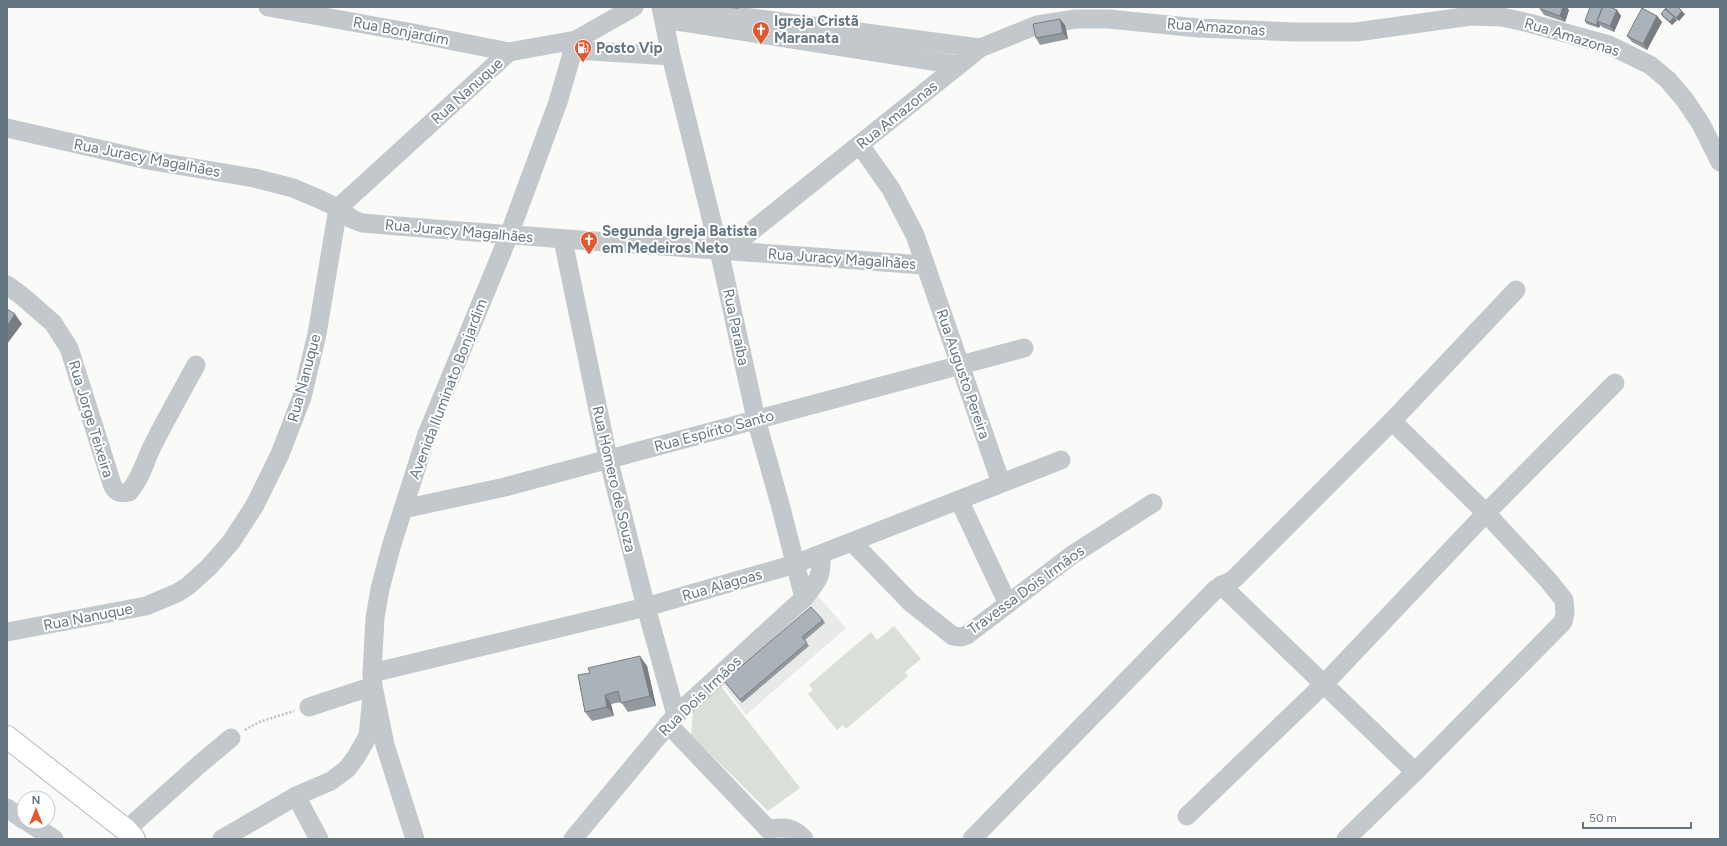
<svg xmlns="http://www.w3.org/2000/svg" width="1727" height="846" font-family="Figtree,sans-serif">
<rect width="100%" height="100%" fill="#fafaf8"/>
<polygon fill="#e8e9e9" points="817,595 846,628 746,715 722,683"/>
<g fill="#dadfd7">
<polygon points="894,626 921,659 905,672 908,676 846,729 843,725 837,730 808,694 813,690 809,685 871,632 877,640"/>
<polygon points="720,685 800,788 768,811 691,735 693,711"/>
</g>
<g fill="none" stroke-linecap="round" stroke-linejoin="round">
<defs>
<polyline id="major" points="7,737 126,830 134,839"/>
</defs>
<use href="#major" stroke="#b5babe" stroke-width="24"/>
<polyline stroke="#bbbfc2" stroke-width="2.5" stroke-dasharray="2 2" stroke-linecap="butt" points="245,730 259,722 294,711"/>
<g stroke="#c3c8cc" stroke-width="19">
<polyline points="268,7 408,32 509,52 576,40 634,7"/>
<polyline points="661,7 671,56 719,250 756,419 780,504 804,598"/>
<polyline points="667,7 980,48"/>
<polyline points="670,20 958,65"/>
<polyline points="573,50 671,56"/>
<path d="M7 128 147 160 254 178 293 188 319 199 338 208 352 219 362 223C550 239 738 251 925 265"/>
<polyline points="860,145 891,189 915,235 1001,483"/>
<polyline points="563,240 608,458 646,607 676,715"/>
<polyline points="728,250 980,48 1037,25 1076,19 1109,19 1198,28 1294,32 1356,32 1471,16 1502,17 1529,23 1609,45 1650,65 1668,80 1685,100 1701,124 1720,162"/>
<path d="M7 285 22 296 53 323 69 348 112 484C115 492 120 494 129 492 140 480 144 464 151 449 165 420 181 393 196 365"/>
<polyline points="959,500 1008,604"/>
<polyline points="403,509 505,487 1024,348"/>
<polyline points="852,542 910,602 953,636 961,637 967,635 1072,555 1153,503"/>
<polyline points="1221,585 1415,772"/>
<polyline points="7,632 146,606 177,593 188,586 209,567 231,542 255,505 280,454 302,397 317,334 338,208 509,52"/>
<polyline points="372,673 646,607 795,564 1061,460"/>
<polyline points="668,724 768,829"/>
<polyline points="296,796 319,839"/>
<polyline points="7,808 24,820"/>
<polyline points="1187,816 1324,684 1486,513 1615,383"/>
<polyline points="28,822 54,839"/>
<path d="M768 829C785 827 792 826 804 839"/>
<polyline points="126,830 201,763 231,738"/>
<polyline points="222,839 296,796 331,781 347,769 356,757 368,736 373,686 309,707"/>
<polyline points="415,839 385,745 373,686 372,673 375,618 380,589 391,547 427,434 509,235 558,102 576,40"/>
<path d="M573 839 676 715 804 598C818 580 822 578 821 554"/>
<polyline points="972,839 1216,589 1234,579 1392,421 1516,290"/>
<polyline points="1346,839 1415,772 1563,622 1565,613 1564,600 1548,580 1486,513 1392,421"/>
</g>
<use href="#major" stroke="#fff" stroke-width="22"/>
</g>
<g fill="#929a9f">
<polygon points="719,7 739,7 739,9"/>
<polygon points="1664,7 1685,14 1679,21 1666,10"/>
<polygon points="1602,8 1617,10 1621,16 1614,32 1602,27 1600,25 1599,28 1587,24 1585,21"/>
<polygon points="1540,9 1569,10 1565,22 1544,15"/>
<polygon points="1661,14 1677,20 1672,25 1663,17"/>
<polygon points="1657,16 1662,22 1647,50 1632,42 1627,36"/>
<polygon points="1065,25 1068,39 1040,45 1036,38"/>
<polygon points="823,620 825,623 805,640 809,646 742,703 724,681"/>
<polygon points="647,666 656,706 628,712 621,702 611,704 614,716 592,721 585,712 578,675"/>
</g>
<g fill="#777d82">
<polygon points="1563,7 1567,7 1569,10 1565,22 1560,16"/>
<polygon points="1617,10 1621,16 1614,32 1610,26"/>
<polygon points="1682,11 1685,14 1679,21 1676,18"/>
<polygon points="1657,16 1662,22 1647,50 1643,44"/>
<polygon points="1674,17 1677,20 1672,25 1670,22"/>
<polygon points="1060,19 1065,25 1068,39 1063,33"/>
<polygon points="1598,22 1600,25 1599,28 1596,25"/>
<polygon points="15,314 22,324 7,344 7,326"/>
<polygon points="640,656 647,666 656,706 650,696"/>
<polygon points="605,695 611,704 614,716 607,707"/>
</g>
<g fill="#aab3b9" stroke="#777d82">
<polygon points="1541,7 1563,7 1560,16 1540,9"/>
<polygon points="1590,7 1600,7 1602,8 1597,21 1598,21 1596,25 1585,21"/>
<polygon points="1603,7 1610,7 1617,10 1610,26 1597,21"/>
<polygon points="1664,7 1678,7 1682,11 1676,18"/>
<polygon points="1642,8 1657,16 1643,44 1627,36"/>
<polygon points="1665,9 1674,17 1670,22 1661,14"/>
<polygon points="1060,19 1063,33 1036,38 1033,24"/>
<polygon points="7,309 15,314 7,326"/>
<polygon points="811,607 823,620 802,637 807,643 740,700 724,681"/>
<polygon points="640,656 650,696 621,703 618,691 605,695 607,707 585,712 578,675 590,673 588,668"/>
</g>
<defs>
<symbol id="church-pin" viewBox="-11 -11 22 30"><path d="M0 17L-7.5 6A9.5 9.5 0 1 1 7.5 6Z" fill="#e4572e" stroke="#fff"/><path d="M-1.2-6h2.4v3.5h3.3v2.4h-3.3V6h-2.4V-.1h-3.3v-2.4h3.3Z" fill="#fff"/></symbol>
<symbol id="fuel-pin" viewBox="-11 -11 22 30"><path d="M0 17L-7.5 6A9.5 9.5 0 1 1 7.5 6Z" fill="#e4572e" stroke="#fff"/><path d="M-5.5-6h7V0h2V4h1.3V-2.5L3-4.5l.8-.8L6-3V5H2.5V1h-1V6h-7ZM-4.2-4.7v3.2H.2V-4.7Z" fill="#fff"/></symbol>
</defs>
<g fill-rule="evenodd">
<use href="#church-pin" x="751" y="20" width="20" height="27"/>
<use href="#fuel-pin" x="573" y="38" width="20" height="27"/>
<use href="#church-pin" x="579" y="230" width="20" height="27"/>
</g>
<g text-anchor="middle" stroke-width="4" stroke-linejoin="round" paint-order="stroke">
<g font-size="15" font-weight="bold" fill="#657683" stroke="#fff" text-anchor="start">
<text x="774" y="26">Igreja Cristã<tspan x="774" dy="17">Maranata</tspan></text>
<text x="596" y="53">Posto Vip</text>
<text x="602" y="236">Segunda Igreja Batista<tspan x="602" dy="17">em Medeiros Neto</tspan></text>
</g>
<g font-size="15" fill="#657683" stroke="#fff">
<text transform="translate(1216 27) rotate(4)" y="5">Rua Amazonas</text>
<text transform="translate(401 31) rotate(11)" y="5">Rua Bonjardim</text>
<text transform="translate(1572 37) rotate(17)" y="5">Rua Amazonas</text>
<text transform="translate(467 91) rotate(-42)" y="5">Rua Nanuque</text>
<text transform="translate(897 115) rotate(-39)" y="5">Rua Amazonas</text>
<text transform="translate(147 158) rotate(11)" y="5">Rua Juracy Magalhães</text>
<text transform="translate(459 231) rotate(5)" y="5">Rua Juracy Magalhães</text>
<text transform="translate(842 259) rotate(4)" y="5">Rua Juracy Magalhães</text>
<text transform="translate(736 327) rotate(78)" y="5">Rua Paraíba</text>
<text transform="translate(963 374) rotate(71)" y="5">Rua Augusto Pereira</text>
<text transform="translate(304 378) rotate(-75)" y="5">Rua Nanuque</text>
<text transform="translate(448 389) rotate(-69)" y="5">Avenida Iluminato Bonjardim</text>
<text transform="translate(91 419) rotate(73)" y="5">Rua Jorge Teixeira</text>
<text transform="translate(714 431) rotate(-15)" y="5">Rua Espírito Santo</text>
<text transform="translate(614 479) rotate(77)" y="5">Rua Homero de Souza</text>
<text transform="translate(722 585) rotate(-16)" y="5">Rua Alagoas</text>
<text transform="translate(1026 590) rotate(-36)" y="5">Travessa Dois Irmãos</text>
<text transform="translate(88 617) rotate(-11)" y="5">Rua Nanuque</text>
<text transform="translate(700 696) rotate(-44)" y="5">Rua Dois Irmãos</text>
</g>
</g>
<rect width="1727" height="846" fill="none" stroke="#657683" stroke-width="16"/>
<g transform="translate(36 810)"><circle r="19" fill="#ffffff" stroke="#c1c8cd"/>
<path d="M0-3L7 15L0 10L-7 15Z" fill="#e4572e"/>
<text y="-6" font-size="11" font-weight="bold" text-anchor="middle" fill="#657683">N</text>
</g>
<path d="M1583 822v6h108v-6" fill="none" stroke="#657683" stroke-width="2"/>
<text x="1589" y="822" font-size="12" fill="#657683" stroke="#ffffff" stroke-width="3" paint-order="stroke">50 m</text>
</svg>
